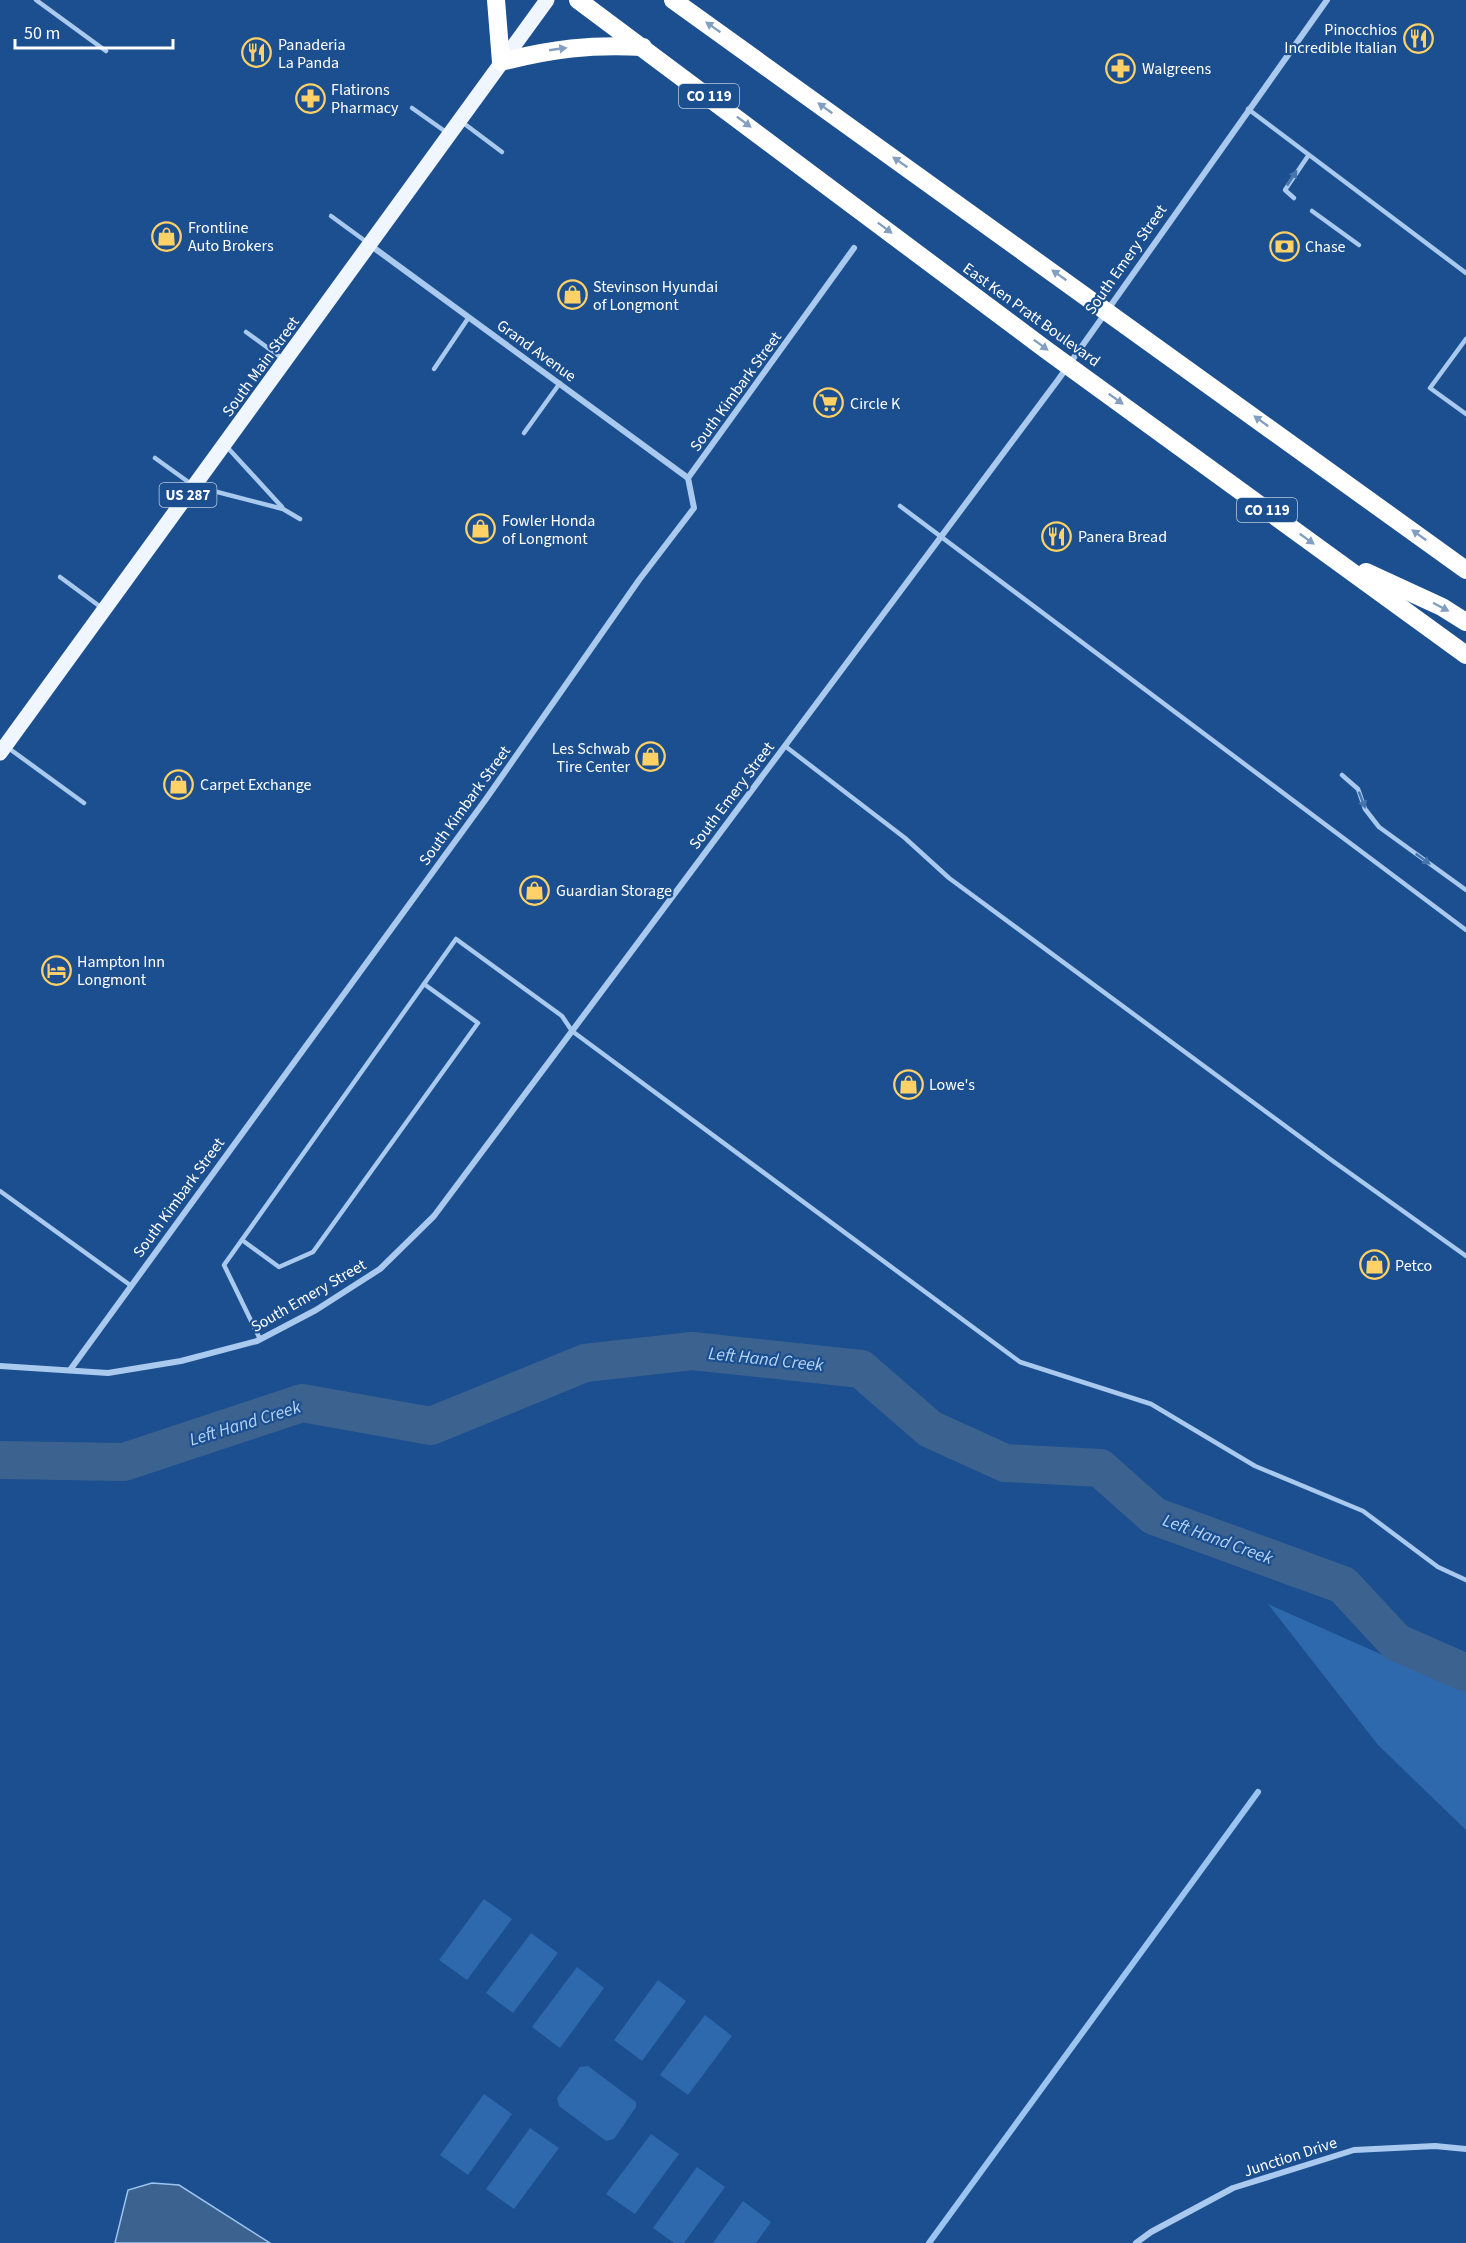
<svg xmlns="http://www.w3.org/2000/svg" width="1466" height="2243" font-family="'Source Sans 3',sans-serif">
<rect width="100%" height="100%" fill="#1b4f8f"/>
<g fill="#2e69ad">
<polygon points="1268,1604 1466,1692 1466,1830 1378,1745"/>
<polygon points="484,1899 512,1919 467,1980 439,1960"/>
<polygon points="531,1933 558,1953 513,2013 486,1993"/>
<polygon points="577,1967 604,1988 560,2048 532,2027"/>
<polygon points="658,1980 686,2001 642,2061 614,2040"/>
<polygon points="705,2015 732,2036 688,2095 660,2075"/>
<polygon points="588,2066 636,2102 636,2107 614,2139 606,2141 559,2106 557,2098 580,2067"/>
<polygon points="484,2094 512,2114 468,2175 440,2155"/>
<polygon points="530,2128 559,2148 514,2209 486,2189"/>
<polygon points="651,2134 679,2154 635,2214 606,2194"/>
<polygon points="697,2167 725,2187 684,2243 674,2243 653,2228"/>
<polygon points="743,2201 771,2222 756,2243 713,2243"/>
</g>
<polygon fill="#3c6290" stroke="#9cc4f0" stroke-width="1.5" points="152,2183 179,2185 270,2243 115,2243 128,2190"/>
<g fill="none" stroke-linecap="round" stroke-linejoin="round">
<polyline stroke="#9cc4f0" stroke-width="6" points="929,2243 1258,1792"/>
<polyline stroke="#3c6290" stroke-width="38" points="0,1460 124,1462 302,1403 431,1426 585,1363 692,1351 861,1369 930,1429 1005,1463 1100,1468 1154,1516 1343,1585 1396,1642 1466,1673"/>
<g stroke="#a9c9ee" stroke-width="4.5">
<polyline points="36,0 106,51"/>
<polyline points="412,108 446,132"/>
<polyline points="1248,109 1466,273"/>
<polyline points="462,122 502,152"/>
<polyline points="1294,198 1285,190 1308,156"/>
<polyline points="1312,211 1359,245"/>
<polyline points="331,216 368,243"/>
<polyline points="246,332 283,359"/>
<polyline points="1466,339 1430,388 1466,414"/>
<polyline points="434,369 469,317"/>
<polyline points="524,433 560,383"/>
<polyline points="227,447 282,507"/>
<polyline points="155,458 194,486 283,509 300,519"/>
<polyline points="900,506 1466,930"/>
<polyline points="60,577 102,608"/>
<polyline points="785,746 905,838 949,878 1330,1159 1466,1256"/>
<polyline points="7,747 84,803"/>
<polyline points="1342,775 1358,789 1365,809 1379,827 1466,890"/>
<polyline points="0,1191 130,1285"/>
<polyline points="242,1240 279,1267 313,1252 478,1023 424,984"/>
<polyline points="260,1339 224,1265 456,939 562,1016 572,1031 1020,1362 1151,1404 1255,1466 1363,1511 1438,1567 1466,1580"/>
</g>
<g stroke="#a9c9ee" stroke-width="6">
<polyline points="370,245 688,478"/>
<polyline points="0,1366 108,1373 181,1361 257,1341 316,1310 380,1269 434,1216 1058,380 1327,0"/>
<polyline points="70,1370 486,799 639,580 694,508 688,478 854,248"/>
<polyline points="1136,2243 1151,2232 1233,2188 1354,2150 1435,2146 1466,2149"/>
</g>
<polyline stroke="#f0f6ff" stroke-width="15" points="0,753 547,0"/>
<g stroke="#fff" stroke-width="18">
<path d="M496 0 501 62C551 49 591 44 643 47"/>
<polyline points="578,0 1045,349 1466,655"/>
<polyline points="673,0 1466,570"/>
<polyline points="1366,572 1442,607 1466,622"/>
</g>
</g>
<defs><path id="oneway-solid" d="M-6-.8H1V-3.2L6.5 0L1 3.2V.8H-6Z" transform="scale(1.5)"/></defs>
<g fill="#829ec1">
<use href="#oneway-solid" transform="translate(713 27) rotate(-145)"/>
<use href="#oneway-solid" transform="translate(558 49) rotate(-8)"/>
<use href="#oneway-solid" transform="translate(825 108) rotate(-144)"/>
<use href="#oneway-solid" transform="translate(744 122) rotate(37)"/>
<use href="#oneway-solid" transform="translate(900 162) rotate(-145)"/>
<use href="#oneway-solid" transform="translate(885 228) rotate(37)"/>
<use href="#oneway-solid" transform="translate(1059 275) rotate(-145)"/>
<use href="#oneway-solid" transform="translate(1041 345) rotate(37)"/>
<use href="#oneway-solid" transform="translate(1116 399) rotate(36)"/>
<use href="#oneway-solid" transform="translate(1261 421) rotate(-144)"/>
<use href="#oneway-solid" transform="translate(1419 535) rotate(-144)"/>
<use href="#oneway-solid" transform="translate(1307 539) rotate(36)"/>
<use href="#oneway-solid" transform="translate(1441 607) rotate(28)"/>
</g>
<g fill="#4674ac">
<use href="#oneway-solid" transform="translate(1292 178) rotate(-57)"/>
<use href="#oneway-solid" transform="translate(1362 800) rotate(69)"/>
<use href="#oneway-solid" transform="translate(1423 859) rotate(36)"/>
</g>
<defs>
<symbol id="restaurant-ring" viewBox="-11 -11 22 22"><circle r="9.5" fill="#1b4f8f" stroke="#ffd166" stroke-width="1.5"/><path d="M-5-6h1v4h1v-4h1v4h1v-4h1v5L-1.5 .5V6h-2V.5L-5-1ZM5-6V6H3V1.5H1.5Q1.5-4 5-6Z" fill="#ffd166"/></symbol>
<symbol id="pharmacy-ring" viewBox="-11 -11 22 22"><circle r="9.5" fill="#1b4f8f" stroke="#ffd166" stroke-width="1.5"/><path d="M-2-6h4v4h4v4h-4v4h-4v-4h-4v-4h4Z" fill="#ffd166"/></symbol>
<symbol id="shop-ring" viewBox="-11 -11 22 22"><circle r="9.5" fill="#1b4f8f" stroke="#ffd166" stroke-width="1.5"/><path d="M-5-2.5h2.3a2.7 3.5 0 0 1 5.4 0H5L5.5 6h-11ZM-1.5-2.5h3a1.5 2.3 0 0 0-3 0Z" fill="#ffd166"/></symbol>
<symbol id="bank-ring" viewBox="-11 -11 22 22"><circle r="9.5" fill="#1b4f8f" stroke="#ffd166" stroke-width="1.5"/><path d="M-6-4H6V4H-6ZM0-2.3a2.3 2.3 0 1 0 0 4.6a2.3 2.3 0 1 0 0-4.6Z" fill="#ffd166"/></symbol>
<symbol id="supermarket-ring" viewBox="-11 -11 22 22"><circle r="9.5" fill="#1b4f8f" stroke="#ffd166" stroke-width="1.5"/><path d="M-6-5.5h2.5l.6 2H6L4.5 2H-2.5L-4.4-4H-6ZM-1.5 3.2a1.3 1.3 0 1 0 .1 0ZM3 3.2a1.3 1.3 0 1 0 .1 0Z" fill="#ffd166"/></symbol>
<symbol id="hotel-ring" viewBox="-11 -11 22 22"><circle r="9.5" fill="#1b4f8f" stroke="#ffd166" stroke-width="1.5"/><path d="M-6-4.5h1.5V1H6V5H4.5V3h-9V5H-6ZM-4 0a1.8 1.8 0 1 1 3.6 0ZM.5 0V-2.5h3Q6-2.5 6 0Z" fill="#ffd166"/></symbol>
</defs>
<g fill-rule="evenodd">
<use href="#restaurant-ring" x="1402" y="22" width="33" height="33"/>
<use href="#restaurant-ring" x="240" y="36" width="33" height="33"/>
<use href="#pharmacy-ring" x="1104" y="52" width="33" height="33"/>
<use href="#pharmacy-ring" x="294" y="82" width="33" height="33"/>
<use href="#shop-ring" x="150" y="220" width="33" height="33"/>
<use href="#bank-ring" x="1268" y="230" width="33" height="33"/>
<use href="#shop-ring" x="556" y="278" width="33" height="33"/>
<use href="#supermarket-ring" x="812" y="386" width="33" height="33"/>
<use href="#shop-ring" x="464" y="512" width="33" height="33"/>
<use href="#restaurant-ring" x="1040" y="520" width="33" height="33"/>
<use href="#shop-ring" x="634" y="740" width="33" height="33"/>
<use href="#shop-ring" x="162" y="768" width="33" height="33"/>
<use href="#shop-ring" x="518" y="874" width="33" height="33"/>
<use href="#hotel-ring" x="40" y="954" width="33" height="33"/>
<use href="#shop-ring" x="892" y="1068" width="33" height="33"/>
<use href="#shop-ring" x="1358" y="1248" width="33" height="33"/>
</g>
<g text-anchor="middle" stroke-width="4.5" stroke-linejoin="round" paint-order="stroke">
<g fill="#1b4f8f" stroke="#bbcadd" stroke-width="1.5">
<rect x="679" y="84" width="60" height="24" rx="4.5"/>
<rect x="159.5" y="483" width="57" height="24" rx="4.5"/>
<rect x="1237" y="498" width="60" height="24" rx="4.5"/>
</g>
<g font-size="15" font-weight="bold" fill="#fff">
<text x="709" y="101">CO 119</text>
<text x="188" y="500">US 287</text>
<text x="1267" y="515">CO 119</text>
</g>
<g font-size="16" fill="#fff" stroke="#1b4f8f" text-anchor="start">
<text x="1397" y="35" text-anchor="end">Pinocchios<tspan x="1397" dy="18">Incredible Italian</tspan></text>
<text x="278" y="50">Panaderia<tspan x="278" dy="18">La Panda</tspan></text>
<text x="1142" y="74">Walgreens</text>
<text x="331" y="95">Flatirons<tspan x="331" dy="18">Pharmacy</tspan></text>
<text x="188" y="233">Frontline<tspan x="188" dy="18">Auto Brokers</tspan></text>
<text x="1305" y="252">Chase</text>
<text x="593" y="292">Stevinson Hyundai<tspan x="593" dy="18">of Longmont</tspan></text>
<text x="850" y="409">Circle K</text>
<text x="502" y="526">Fowler Honda<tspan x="502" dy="18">of Longmont</tspan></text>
<text x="1078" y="542">Panera Bread</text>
<text x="630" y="754" text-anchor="end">Les Schwab<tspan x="630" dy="18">Tire Center</tspan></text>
<text x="200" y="790">Carpet Exchange</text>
<text x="556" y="896">Guardian Storage</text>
<text x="77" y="967">Hampton Inn<tspan x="77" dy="18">Longmont</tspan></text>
<text x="929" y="1090">Lowe's</text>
<text x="1395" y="1271">Petco</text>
</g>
<g font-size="16" fill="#fff" stroke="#1b4f8f">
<text transform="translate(1125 259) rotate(-55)" y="6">South Emery Street</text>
<text transform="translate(1032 314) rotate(36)" y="6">East Ken Pratt Boulevard</text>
<text transform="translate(537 350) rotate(36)" y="6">Grand Avenue</text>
<text transform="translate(260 366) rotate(-54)" y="6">South Main Street</text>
<text transform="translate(735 391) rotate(-54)" y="6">South Kimbark Street</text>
<text transform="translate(731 795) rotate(-53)" y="6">South Emery Street</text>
<text transform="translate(464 805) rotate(-54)" y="6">South Kimbark Street</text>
<text transform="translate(178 1197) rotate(-54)" y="6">South Kimbark Street</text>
<text transform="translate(308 1295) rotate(-30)" y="6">South Emery Street</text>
<text transform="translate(1290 2156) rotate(-18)" y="6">Junction Drive</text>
</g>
<g font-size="18" font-style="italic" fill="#b5d3f5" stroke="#1b4f8f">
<text transform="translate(766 1359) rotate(6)" y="6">Left Hand Creek</text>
<text transform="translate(245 1423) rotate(-17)" y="6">Left Hand Creek</text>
<text transform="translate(1218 1539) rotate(20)" y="6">Left Hand Creek</text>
</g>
</g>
<path d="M15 39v9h158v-9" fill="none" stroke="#ffffff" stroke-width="3"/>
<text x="24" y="39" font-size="18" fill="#ffffff" stroke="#1b4f8f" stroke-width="4.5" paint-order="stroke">50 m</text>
</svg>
